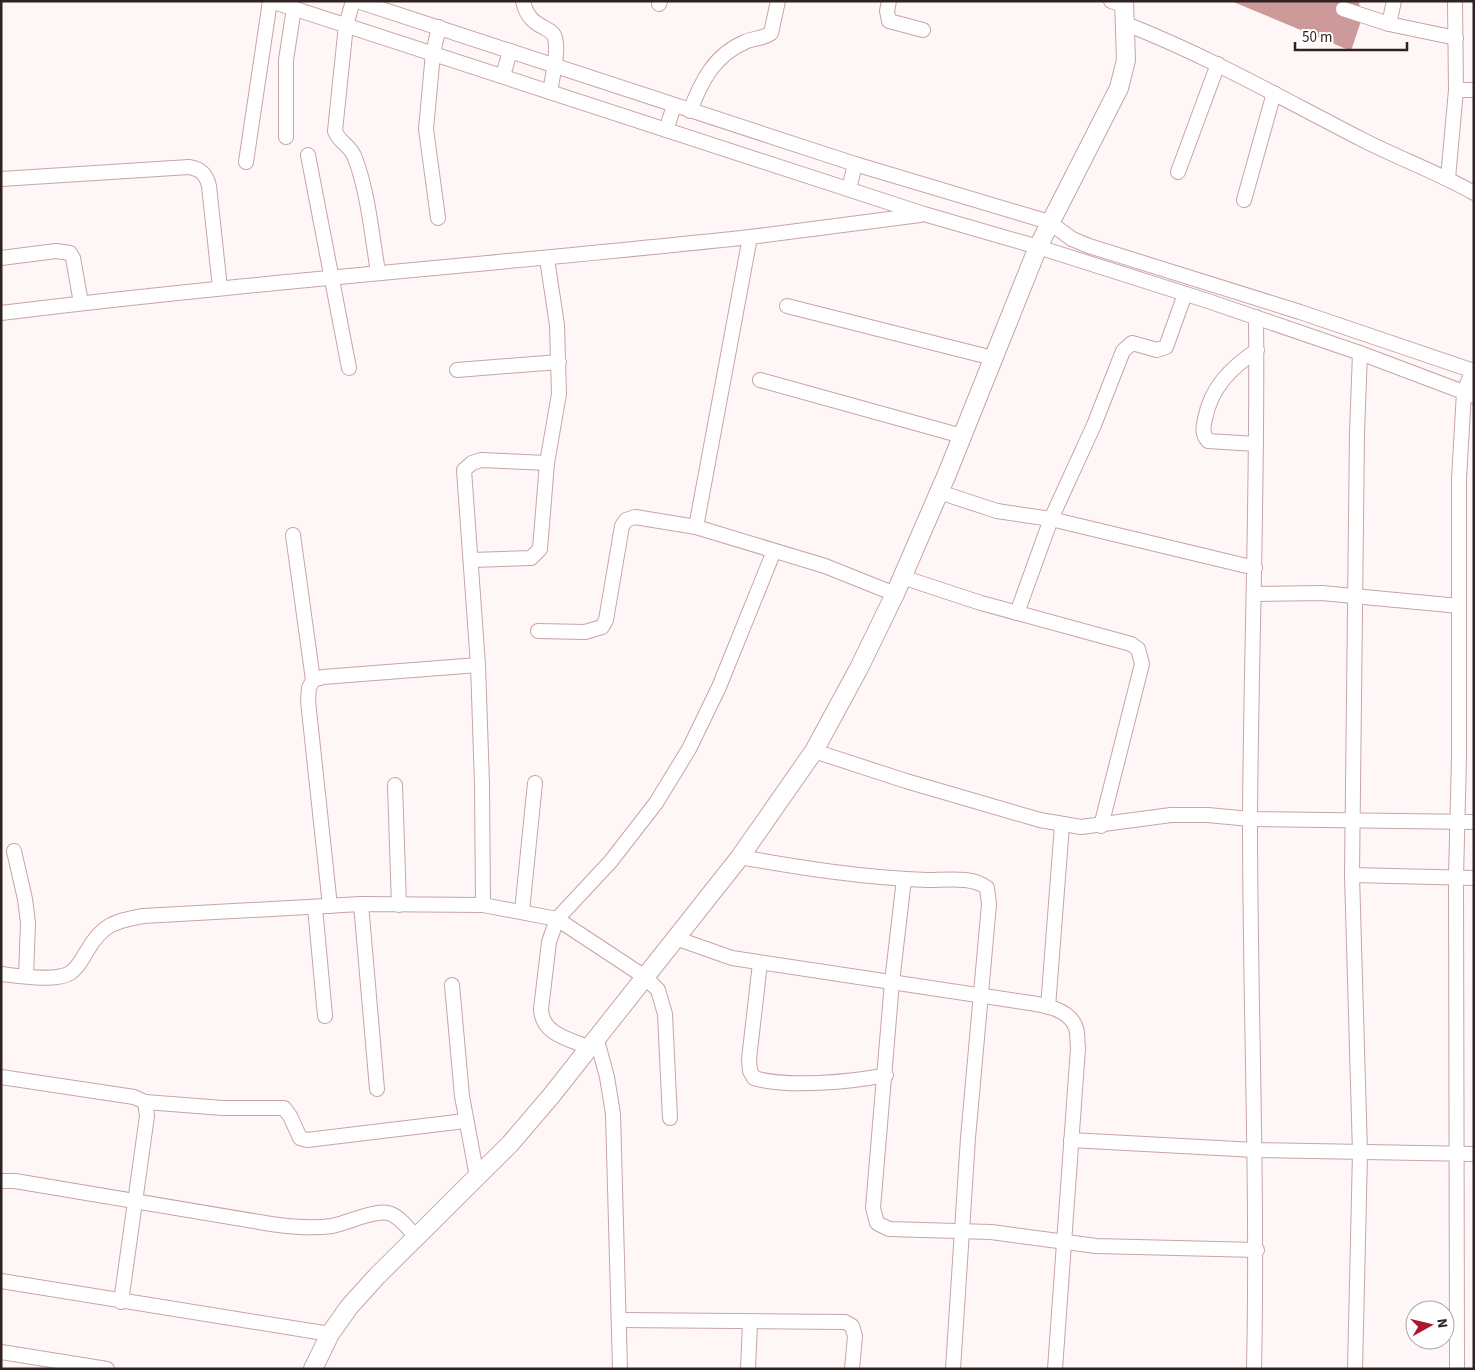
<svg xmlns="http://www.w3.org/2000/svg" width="1475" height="1370" font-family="'Source Sans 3',sans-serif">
<rect width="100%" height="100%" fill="#fff7f7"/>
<polygon fill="#cd9a99" points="1231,1 1359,1 1361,21 1351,51"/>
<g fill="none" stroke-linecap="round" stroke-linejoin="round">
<defs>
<g id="minor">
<polyline points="271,1 924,214 1038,247 1208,301 1360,353 1474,396"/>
<path d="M353 1 346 25 335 131C339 143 351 145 355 158 368 192 372 236 378 272"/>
<polyline points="357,1 855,164 1049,222 1072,239 1089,246 1300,312 1474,371"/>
<path d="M523 1C529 30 552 25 555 38 559 52 552 78 550 92"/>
<polyline points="889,1 887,11 889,21 923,30"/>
<polyline points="1111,1 1123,5"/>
<polyline points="659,4 660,1"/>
<polyline points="1343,9 1389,24 1456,38"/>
<path d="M1126 24C1208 56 1283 99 1361 139 1398 158 1437 172 1474 193"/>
<polyline points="1389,24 1394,1"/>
<polyline points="503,76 510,51"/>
<polyline points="1456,90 1474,90"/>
<path d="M690 111C701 82 714 55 745 42 753 38 763 39 771 33L778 1"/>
<polyline points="666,130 674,106"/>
<polyline points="286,137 286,60 294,8"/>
<polyline points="308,155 349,368"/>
<polyline points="246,162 270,1"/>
<polyline points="1178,172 1218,64"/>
<polyline points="1448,178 1456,90 1455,1"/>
<path d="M1 179 189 167C201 169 206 174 209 186L220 288"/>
<polyline points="849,189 855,164"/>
<polyline points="1244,200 1274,93"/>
<polyline points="438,218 426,129 433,53 439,27"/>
<polyline points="1,258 56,251 70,253 73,258 81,303"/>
<polyline points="787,306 993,358"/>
<path d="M1 313C250 282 501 264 750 237"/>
<polyline points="457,370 559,362"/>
<polyline points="760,380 962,436"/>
<path d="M1256 444 1208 441C1202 434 1203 428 1205 419 1211 387 1231 368 1257 350"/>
<polyline points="939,492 997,511 1051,519 1255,568"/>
<polyline points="696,527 750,237 920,215"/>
<polyline points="293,535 313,680"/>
<polyline points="471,560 531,558 540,549 547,463 559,394 557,325 547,259"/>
<polyline points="902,577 981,603 1131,644 1138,649 1142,664 1101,826"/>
<polyline points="1255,594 1322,593 1459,606"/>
<polyline points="1017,613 1051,519 1094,425 1123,351 1132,343 1157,350 1166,347 1185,294"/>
<polyline points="538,631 585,632 602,627 606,620 622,526 626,520 635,517 696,527 825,566 895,594"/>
<polyline points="814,751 906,781 1040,820 1081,827 1171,815 1208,815 1250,819 1474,822"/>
<polyline points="395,785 399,905"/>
<polyline points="14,851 25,899 28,923 26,976"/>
<path d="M740 857C802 868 865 878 928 880 945 880 974 876 987 888L989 904 968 1138 953 1369"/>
<polyline points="1352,875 1474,878"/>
<polyline points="904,879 892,982 873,1208 877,1223 889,1229 991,1232 1096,1246 1257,1250"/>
<polyline points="361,904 377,1089"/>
<polyline points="483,905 482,784 478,665 464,470 472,463 481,460 547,463"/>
<polyline points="330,906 308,701 309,688 313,680 323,677 478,665"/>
<polyline points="315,907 325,1016"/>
<polyline points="522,911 535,783"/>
<path d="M678 939 732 958 1017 1001C1036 1004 1069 1006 1076 1028 1078 1033 1077 1042 1078 1048L1055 1369"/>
<path d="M760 963 749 1059 750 1071 754 1078C786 1088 852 1082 886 1075"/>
<path d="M1 974C19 976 56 982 70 973 78 968 82 959 87 951 102 925 114 921 143 916L361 904 483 905 557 919 645 977 658 990 665 1014 670 1118"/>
<polyline points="452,985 462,1096 477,1177"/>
<polyline points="1048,1007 1062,825"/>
<polyline points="597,1040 607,1077 613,1114 620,1369"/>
<path d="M590 1048C570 1039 542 1035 541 1009L549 942 557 919 611 861 656 803 689 749 719 687 774 551"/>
<polyline points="1,1077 134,1097 145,1102 147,1116 121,1302"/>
<polyline points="145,1102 223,1108 284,1108 290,1116 300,1138 307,1140 465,1121"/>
<polyline points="1071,1140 1255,1150 1474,1154"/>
<path d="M1 1181H15L271 1224C292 1227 312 1229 332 1226 348 1223 373 1210 388 1213 399 1215 409 1230 417 1238"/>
<polyline points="1,1281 330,1334"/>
<polyline points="620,1320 845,1322 852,1326 855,1336 852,1369"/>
<polyline points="1,1352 107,1369"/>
<polyline points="748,1369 750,1323"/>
<path d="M1254 1369C1258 1186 1250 1002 1250 819 1251 652 1258 485 1256 317"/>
<polyline points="1355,1369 1360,1153 1352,875 1357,432 1360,353"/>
<polyline points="1457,1369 1456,877 1459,758 1459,479 1464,392 1473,370"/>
</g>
<polyline id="tertiary" points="313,1369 330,1334 349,1307 377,1276 510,1144 551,1096 740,857 814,751 859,668 895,594 947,474 1038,247 1119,88 1126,60 1124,1"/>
</defs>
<use href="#minor" stroke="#c7a5a4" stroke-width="16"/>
<use href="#tertiary" stroke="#c7a5a4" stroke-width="20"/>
<use href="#minor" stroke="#fff" stroke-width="14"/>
<use href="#tertiary" stroke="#fff" stroke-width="18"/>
</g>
<rect width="1475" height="1370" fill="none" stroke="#2f2221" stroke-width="5"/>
<g transform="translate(1430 1325) rotate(82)"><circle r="24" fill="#ffffff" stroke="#aca7a6"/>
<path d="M0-4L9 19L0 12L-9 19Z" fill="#ac172e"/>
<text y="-8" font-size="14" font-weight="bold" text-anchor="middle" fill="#2f2221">N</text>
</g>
<path d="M1295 42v8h112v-8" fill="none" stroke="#2f2221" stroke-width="2.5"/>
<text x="1302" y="42" font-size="15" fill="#2f2221" stroke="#ffffff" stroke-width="4" paint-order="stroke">50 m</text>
</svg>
